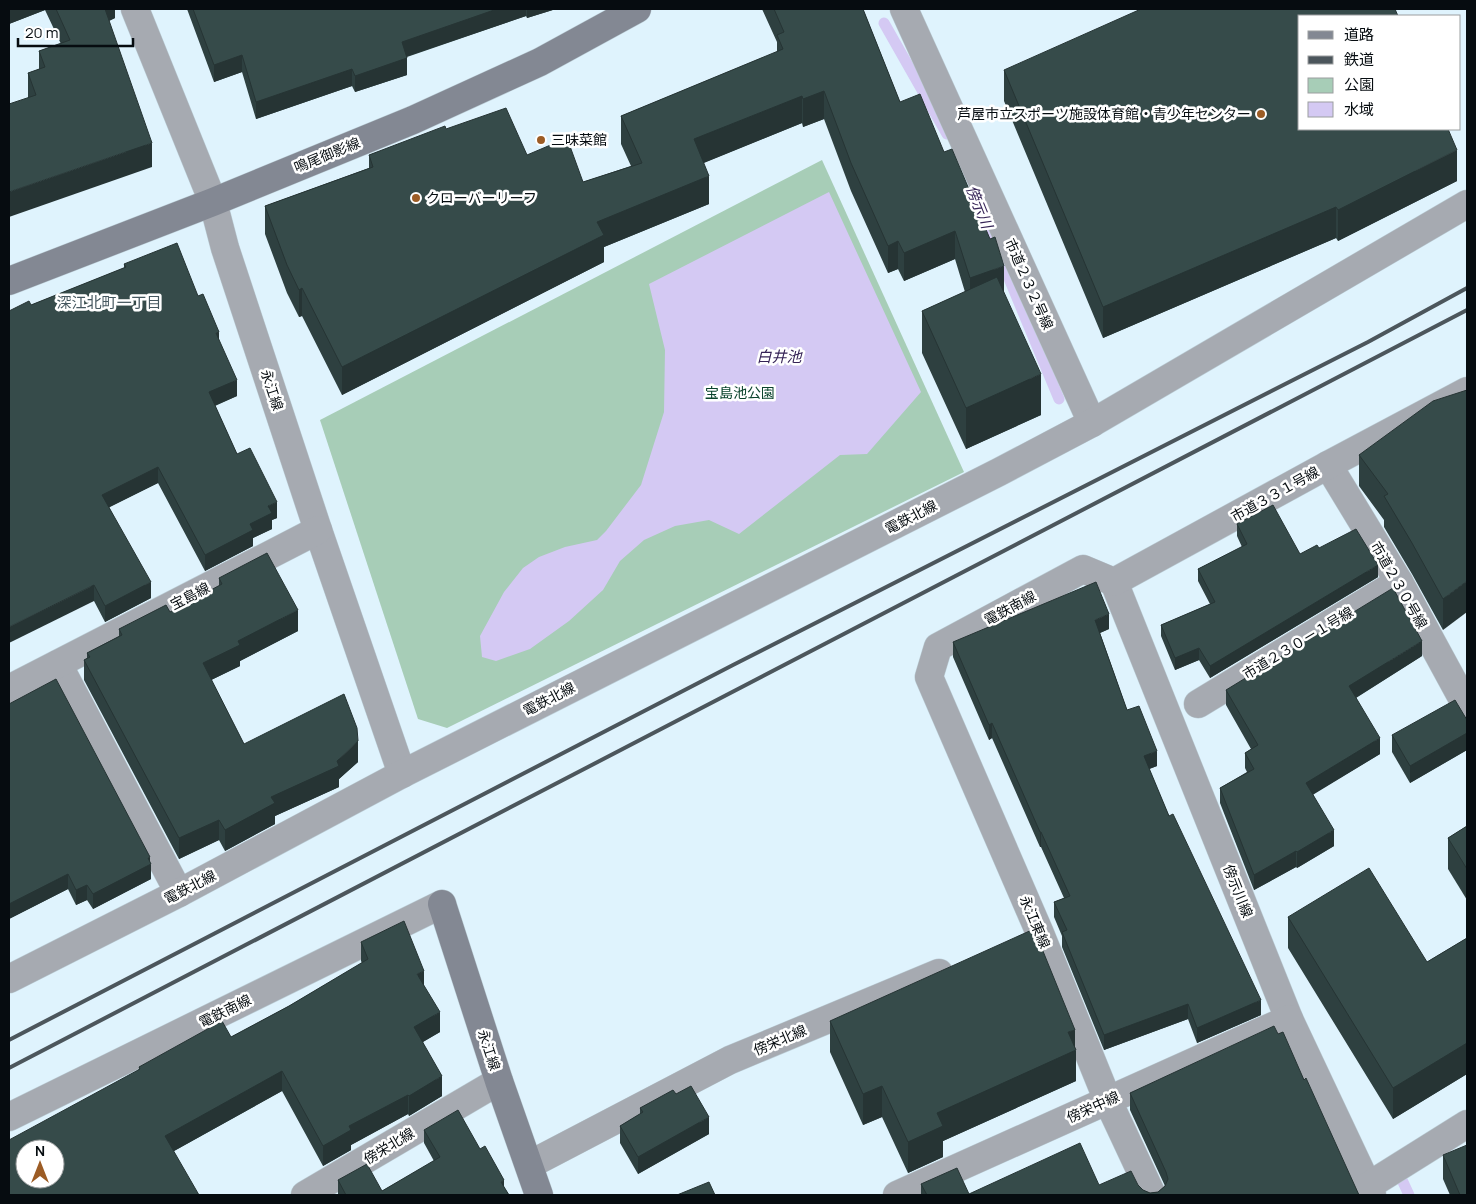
<svg xmlns="http://www.w3.org/2000/svg" width="1476" height="1204" font-family="Manrope,'Noto Sans JP',sans-serif">
<rect width="100%" height="100%" fill="#dff3fd"/>
<polygon fill="#a7cdb7" points="822,160 964,472 447,728 418,719 320,420"/>
<polygon fill="#d4c9f3" points="829,192 921,392 867,454 840,455 739,534 709,520 675,526 644,540 620,561 603,590 569,621 530,649 496,661 482,657 480,636 504,592 523,568 539,557 565,547 597,540 606,531 641,485 664,412 665,350 649,284"/>
<g fill="none" stroke-linecap="round" stroke-linejoin="round">
<g stroke="#d4c9f3" stroke-width="11">
<polyline points="884,23 947,134"/>
<polyline points="979,206 1059,399"/>
<polyline points="1403,1182 1409,1195"/>
</g>
<defs>
<g id="street">
<polyline points="135,9 213,202 225,248 318,530 402,774"/>
<polyline points="904,9 1092,423"/>
<polyline points="1328,465 1399,582 1467,707"/>
<polyline points="1114,582 1289,1019 1372,1195"/>
<polyline points="58,664 179,893"/>
<polyline points="9,689 318,530"/>
<polyline points="1198,704 1399,582"/>
<polyline points="9,979 179,893 402,774 999,472 1092,423 1467,204"/>
<polyline points="9,1117 442,904"/>
<polyline points="529,1165 730,1060 939,973"/>
<polyline points="1368,1186 1467,1124"/>
<polyline points="305,1195 499,1081"/>
<polyline points="897,1195 1289,1019"/>
<polyline points="1152,1195 1108,1101 1039,931 929,677 938,647 1083,569 1114,582 1328,465 1467,391"/>
</g>
<g id="secondary">
<polyline points="9,281 213,202 413,120 540,62 637,9"/>
<polyline points="442,904 499,1081 539,1195"/>
</g>
</defs>
<use href="#street" stroke="#bcced7" stroke-width="29"/>
<use href="#secondary" stroke="#bcced7" stroke-width="29"/>
<use href="#street" stroke="#a6aab1" stroke-width="28"/>
<use href="#secondary" stroke="#838893" stroke-width="28"/>
<g stroke="#4c565c" stroke-width="4">
<polyline points="9,1040 733,665 1368,342 1467,288"/>
<polyline points="9,1068 1467,310"/>
</g>
</g>
<g fill="#2e4040">
<polygon points="9,9 115,9 115,18 109,21 152,167 28,97 28,73 39,69 39,51 61,44 45,10 9,24"/>
<polygon points="187,9 556,9 527,18 526,16 407,57 407,75 355,92 352,86 256,119 242,72 214,82"/>
<polygon points="762,9 863,9 900,102 944,152 1004,294 1041,415 966,449 922,353 922,311 965,292 955,259 904,281 898,269 888,273 851,191 824,119 803,127 802,123 703,163 709,204 604,247 604,262 342,395 302,316 299,317 287,293 265,234 265,206 369,168 369,155 446,129 527,155 583,182 631,166 621,144 621,116 777,52 777,42"/>
<polygon points="1004,70 1457,181 1338,241 1336,238 1103,338 1004,101"/>
<polygon points="124,264 198,296 219,341 237,396 215,406 237,454 277,518 272,520 272,529 253,538 253,546 205,571 158,483 109,507 151,598 105,622 94,601 31,305 124,268"/>
<polygon points="1467,390 1443,630 1412,574 1384,527 1384,520 1359,486 1359,455"/>
<polygon points="1237,524 1300,554 1319,548 1378,577 1210,678 1199,660 1175,670 1161,636 1161,625 1210,604 1198,581 1198,569 1242,547 1237,536"/>
<polygon points="219,578 298,631 240,661 240,666 211,680 244,744 358,762 339,779 339,787 275,816 275,824 225,851 219,840 179,859 84,680 84,660 87,658 87,653 119,636 119,629 170,612 219,586"/>
<polygon points="1109,629 1100,633 1127,710 1157,766 1149,769 1169,816 1261,1015 1197,1043 1188,1019 1104,1050 1062,947 1062,936 1054,917 1054,902 1064,898 1041,847 1040,847 992,738 989,740 953,657 953,642"/>
<polygon points="1422,656 1356,698 1380,754 1313,794 1334,846 1297,868 1296,867 1254,890 1220,803 1220,788 1247,772 1245,768 1245,753 1251,749 1226,705 1226,690"/>
<polygon points="9,704 150,862 151,879 93,909 87,900 76,905 68,889 9,919"/>
<polygon points="1467,720 1467,750 1410,783 1392,752 1392,735"/>
<polygon points="1467,826 1467,900 1448,869 1448,838"/>
<polygon points="1288,917 1427,962 1467,938 1467,1074 1393,1119 1288,948"/>
<polygon points="361,942 424,986 440,1032 423,1042 442,1096 409,1116 408,1114 351,1145 351,1150 323,1166 282,1091 174,1151 9,1195 139,1069 139,1067 231,1037 289,1006 362,963 361,961"/>
<polygon points="830,1021 1075,1047 1076,1081 943,1141 943,1157 908,1173 882,1117 863,1125 830,1052"/>
<polygon points="1278,1034 1304,1080 1359,1195 921,1195 921,1184 969,1194 1099,1185 1138,1185 1143,1190 1150,1193 1158,1192 1165,1186 1130,1110 1130,1093"/>
<polygon points="676,1094 709,1134 638,1174 620,1143 620,1126 640,1114 640,1108"/>
<polygon points="424,1130 480,1149 509,1195 339,1195 338,1194 338,1180 382,1191 434,1161 424,1143"/>
<polygon points="1443,1155 1467,1195 1450,1195 1443,1179"/>
</g>
<g fill="#263434">
<polygon points="9,9 45,9 45,10 9,24"/>
<polygon points="102,9 115,9 115,18 102,24"/>
<polygon points="497,9 526,9 526,16 402,58 402,42"/>
<polygon points="527,9 556,9 527,18"/>
<polygon points="242,55 242,72 214,82 214,65"/>
<polygon points="407,58 407,75 355,92 355,76"/>
<polygon points="352,69 352,86 256,119 256,102"/>
<polygon points="824,91 824,119 803,127 803,99"/>
<polygon points="802,96 802,123 694,167 694,139"/>
<polygon points="152,143 152,167 9,217 9,192"/>
<polygon points="1457,150 1457,181 1338,241 1338,210"/>
<polygon points="709,176 709,204 604,247 604,262 342,395 342,367 597,222"/>
<polygon points="1336,207 1336,238 1103,338 1103,307"/>
<polygon points="955,231 955,259 904,281 904,253"/>
<polygon points="898,241 898,269 888,273 888,246"/>
<polygon points="1004,266 1004,294 970,305 970,278"/>
<polygon points="302,288 302,316 299,317 299,290"/>
<polygon points="219,332 219,348 216,333"/>
<polygon points="1041,374 1041,415 966,449 966,408"/>
<polygon points="237,380 237,396 209,408 209,392"/>
<polygon points="158,467 158,483 102,511 102,495"/>
<polygon points="277,502 277,518 272,520 272,529 253,538 253,546 205,571 205,555 250,524 268,506"/>
<polygon points="1378,565 1378,577 1210,678 1210,666"/>
<polygon points="1467,581 1467,612 1443,630 1443,599"/>
<polygon points="151,582 151,598 105,622 105,606"/>
<polygon points="94,585 94,601 9,643 9,627"/>
<polygon points="298,610 298,631 240,661 240,666 203,684 203,663 238,641"/>
<polygon points="1109,614 1109,629 1095,635 1095,620"/>
<polygon points="1422,641 1422,656 1349,702 1349,686"/>
<polygon points="1199,648 1199,660 1175,670 1175,658"/>
<polygon points="992,723 992,738 989,740 989,725"/>
<polygon points="1467,733 1467,750 1410,783 1410,766"/>
<polygon points="1380,738 1380,754 1306,799 1306,783"/>
<polygon points="358,741 358,762 339,779 339,787 275,816 275,824 225,851 225,830 271,797 337,761"/>
<polygon points="1157,751 1157,766 1144,771 1144,756"/>
<polygon points="219,820 219,840 179,859 179,838"/>
<polygon points="1334,830 1334,846 1297,868 1297,852"/>
<rect x="1040" y="832" width="1" height="15"/>
<polygon points="1296,851 1296,867 1254,890 1254,875"/>
<polygon points="150,857 150,865 151,864 151,879 93,909 93,894"/>
<polygon points="68,874 68,889 9,919 9,904"/>
<polygon points="87,885 87,900 76,905 76,890"/>
<polygon points="424,971 424,991 417,974"/>
<polygon points="1261,1000 1261,1015 1197,1043 1197,1028"/>
<polygon points="1188,1004 1188,1019 1104,1050 1104,1035"/>
<polygon points="440,1012 440,1032 414,1047 414,1027"/>
<polygon points="1075,1030 1075,1051 1076,1050 1076,1081 943,1141 943,1157 908,1173 908,1142 937,1113 1068,1032"/>
<polygon points="1467,1043 1467,1074 1393,1119 1393,1088"/>
<polygon points="282,1071 282,1091 165,1156 165,1136"/>
<polygon points="442,1076 442,1096 409,1116 409,1096"/>
<polygon points="882,1086 882,1117 863,1125 863,1094"/>
<polygon points="408,1095 408,1114 351,1145 351,1150 323,1166 323,1146 349,1126"/>
<polygon points="709,1117 709,1134 638,1174 638,1157"/>
<polygon points="504,1180 504,1193 501,1182"/>
</g>
<g fill="#364b4a" stroke="#263434" fill-rule="evenodd">
<polygon points="56,9 105,9 152,143 9,192 9,104 36,95 28,73 45,67 39,51 70,40"/>
<polygon points="193,9 497,9 402,42 407,58 355,76 352,69 256,102 242,55 214,65"/>
<polygon points="774,9 863,9 900,102 920,94 944,152 952,149 990,239 995,237 1004,266 970,278 955,231 904,253 898,241 888,246 851,163 824,91 803,99 802,96 694,139 709,176 597,222 604,235 342,367 302,288 299,290 287,265 265,206 373,167 369,155 445,126 446,129 506,108 527,155 567,138 583,182 642,163 621,116 783,49 777,35 784,32"/>
<polygon points="1141,9 1395,9 1398,16 1300,16 1300,129 1448,129 1457,150 1338,210 1336,207 1103,307 1004,70"/>
<polygon points="177,243 198,296 203,294 219,332 216,333 237,380 209,392 237,454 250,448 277,502 268,506 272,513 250,524 253,530 205,555 158,467 102,495 151,582 105,606 94,585 9,627 9,311 29,301 31,305 126,267 124,264"/>
<polygon points="997,277 1041,374 966,408 922,311"/>
<polygon points="1467,390 1467,581 1443,599 1412,543 1384,496 1388,494 1359,455 1433,401"/>
<polygon points="1273,505 1300,554 1317,545 1319,548 1356,529 1378,565 1210,666 1199,648 1175,658 1161,625 1215,602 1198,569 1247,544 1237,524"/>
<polygon points="267,553 298,610 238,641 240,645 203,663 244,744 344,694 357,728 358,741 337,761 339,766 271,797 275,803 225,830 219,820 179,838 84,660 90,657 87,653 122,635 119,629 166,605 170,612 222,584 219,578"/>
<polygon points="1096,582 1109,614 1095,620 1127,710 1139,706 1157,751 1144,756 1169,816 1173,814 1261,1000 1197,1028 1188,1004 1104,1035 1062,932 1067,930 1054,902 1070,896 1041,832 1040,832 992,723 989,725 953,642"/>
<polygon points="1393,588 1422,641 1349,686 1380,738 1306,783 1334,830 1297,852 1296,851 1254,875 1220,788 1254,769 1245,753 1258,745 1226,690"/>
<polygon points="56,679 150,857 148,858 151,864 93,894 87,885 76,890 68,874 9,904 9,704"/>
<polygon points="1455,700 1467,720 1467,733 1410,766 1392,735"/>
<polygon points="1467,826 1467,869 1448,838"/>
<polygon points="1369,868 1427,962 1467,938 1467,1043 1393,1088 1288,917"/>
<path d="M404 921 424 971 417 974 440 1012 414 1027 442 1076 409 1096 408 1095 349 1126 351 1130 323 1146 282 1071 165 1136 199 1195H9V1140L140 1069 139 1067 222 1021 231 1037 289 1006 368 959 361 942ZM25 1149H55V1179H25Z"/>
<polygon points="1034,929 1075,1030 1068,1032 1076,1050 937,1113 943,1126 908,1142 882,1086 863,1094 830,1021"/>
<polygon points="1274,1026 1278,1034 1283,1032 1304,1080 1306,1078 1359,1195 927,1195 921,1184 957,1168 969,1194 1080,1143 1099,1185 1131,1171 1138,1185 1143,1190 1150,1193 1158,1192 1165,1186 1168,1179 1166,1172 1130,1093"/>
<polygon points="691,1086 709,1117 638,1157 620,1126 643,1112 640,1108 673,1090 676,1094"/>
<polygon points="458,1110 480,1149 485,1146 504,1180 501,1182 509,1195 346,1195 338,1180 367,1164 382,1191 440,1157 424,1130"/>
<polygon points="1467,1145 1467,1195 1460,1195 1443,1155"/>
<polygon points="709,1182 715,1195 677,1195"/>
</g>
<g fill="#9c5c25" stroke="#fff" stroke-width="2">
<circle cx="1261" cy="114" r="5"/>
<circle cx="541" cy="140" r="5"/>
<circle cx="416" cy="198" r="5"/>
</g>
<g text-anchor="middle" stroke-width="5" stroke-linejoin="round" paint-order="stroke">
<g font-size="14" fill="#060c10" stroke="#fff" text-anchor="start">
<text x="1251" y="119" text-anchor="end">芦屋市立スポーツ施設体育館・青少年センター</text>
<text x="551" y="145">三味菜館</text>
<text x="426" y="203">クローバーリーフ</text>
</g>
<g font-size="14" fill="#060c10" stroke="#fff">
<text transform="translate(327 155) rotate(-22)" y="5">鳴尾御影線</text>
<text transform="translate(1029 284) rotate(66)" y="5">市道２３２号線</text>
<text transform="translate(272 390) rotate(72)" y="5">永江線</text>
<text transform="translate(1275 494) rotate(-29)" y="5">市道３３１号線</text>
<text transform="translate(911 517) rotate(-27)" y="5">電鉄北線</text>
<text transform="translate(1399 585) rotate(60)" y="5">市道２３０号線</text>
<text transform="translate(190 596) rotate(-27)" y="5">宝島線</text>
<text transform="translate(1010 608) rotate(-28)" y="5">電鉄南線</text>
<text transform="translate(1298 643) rotate(-31)" y="5">市道２３０－１号線</text>
<text transform="translate(549 699) rotate(-27)" y="5">電鉄北線</text>
<text transform="translate(190 887) rotate(-27)" y="5">電鉄北線</text>
<text transform="translate(1238 891) rotate(68)" y="5">傍示川線</text>
<text transform="translate(1035 922) rotate(67)" y="5">永江東線</text>
<text transform="translate(225 1011) rotate(-26)" y="5">電鉄南線</text>
<text transform="translate(780 1040) rotate(-23)" y="5">傍栄北線</text>
<text transform="translate(489 1050) rotate(72)" y="5">永江線</text>
<text transform="translate(1093 1107) rotate(-24)" y="5">傍栄中線</text>
<text transform="translate(389 1146) rotate(-31)" y="5">傍栄北線</text>
</g>
<g font-size="14" fill="#0a432c" stroke="#fff">
<text x="740" y="398">宝島池公園</text>
</g>
<g font-size="15" font-style="italic" fill="#352356" stroke="#fff">
<text transform="translate(979 207) rotate(68)" y="5">傍示川</text>
<text x="779" y="362">白井池</text>
</g>
<g font-size="15" fill="#45575f" stroke="#fff">
<text x="109" y="308">深江北町一丁目</text>
</g>
</g>
<rect width="1476" height="1204" fill="none" stroke="#060c10" stroke-width="20"/>
<rect x="1298" y="15" width="162" height="115" fill="#ffffff" stroke="#9b9e9f"/>
<rect x="1308" y="31" width="25" height="8" fill="#838893" stroke="#9b9e9f"/>
<text x="1344" y="40" font-size="15" fill="#060c10">道路</text>
<rect x="1308" y="56" width="25" height="8" fill="#4c565c" stroke="#9b9e9f"/>
<text x="1344" y="65" font-size="15" fill="#060c10">鉄道</text>
<rect x="1308" y="78" width="25" height="15" fill="#a7cdb7" stroke="#9b9e9f"/>
<text x="1344" y="90" font-size="15" fill="#060c10">公園</text>
<rect x="1308" y="102" width="25" height="15" fill="#d4c9f3" stroke="#9b9e9f"/>
<text x="1344" y="115" font-size="15" fill="#060c10">水域</text>
<g transform="translate(40 1164)"><circle r="24" fill="#ffffff" stroke="#9b9e9f"/>
<path d="M0-4L9 19L0 12L-9 19Z" fill="#9c5c25"/>
<text y="-8" font-size="14" font-weight="bold" text-anchor="middle" fill="#060c10">N</text>
</g>
<path d="M18 38v8h115v-8" fill="none" stroke="#060c10" stroke-width="2.5"/>
<text x="25" y="38" font-size="15" fill="#060c10" stroke="#ffffff" stroke-width="4" paint-order="stroke">20 m</text>
</svg>
